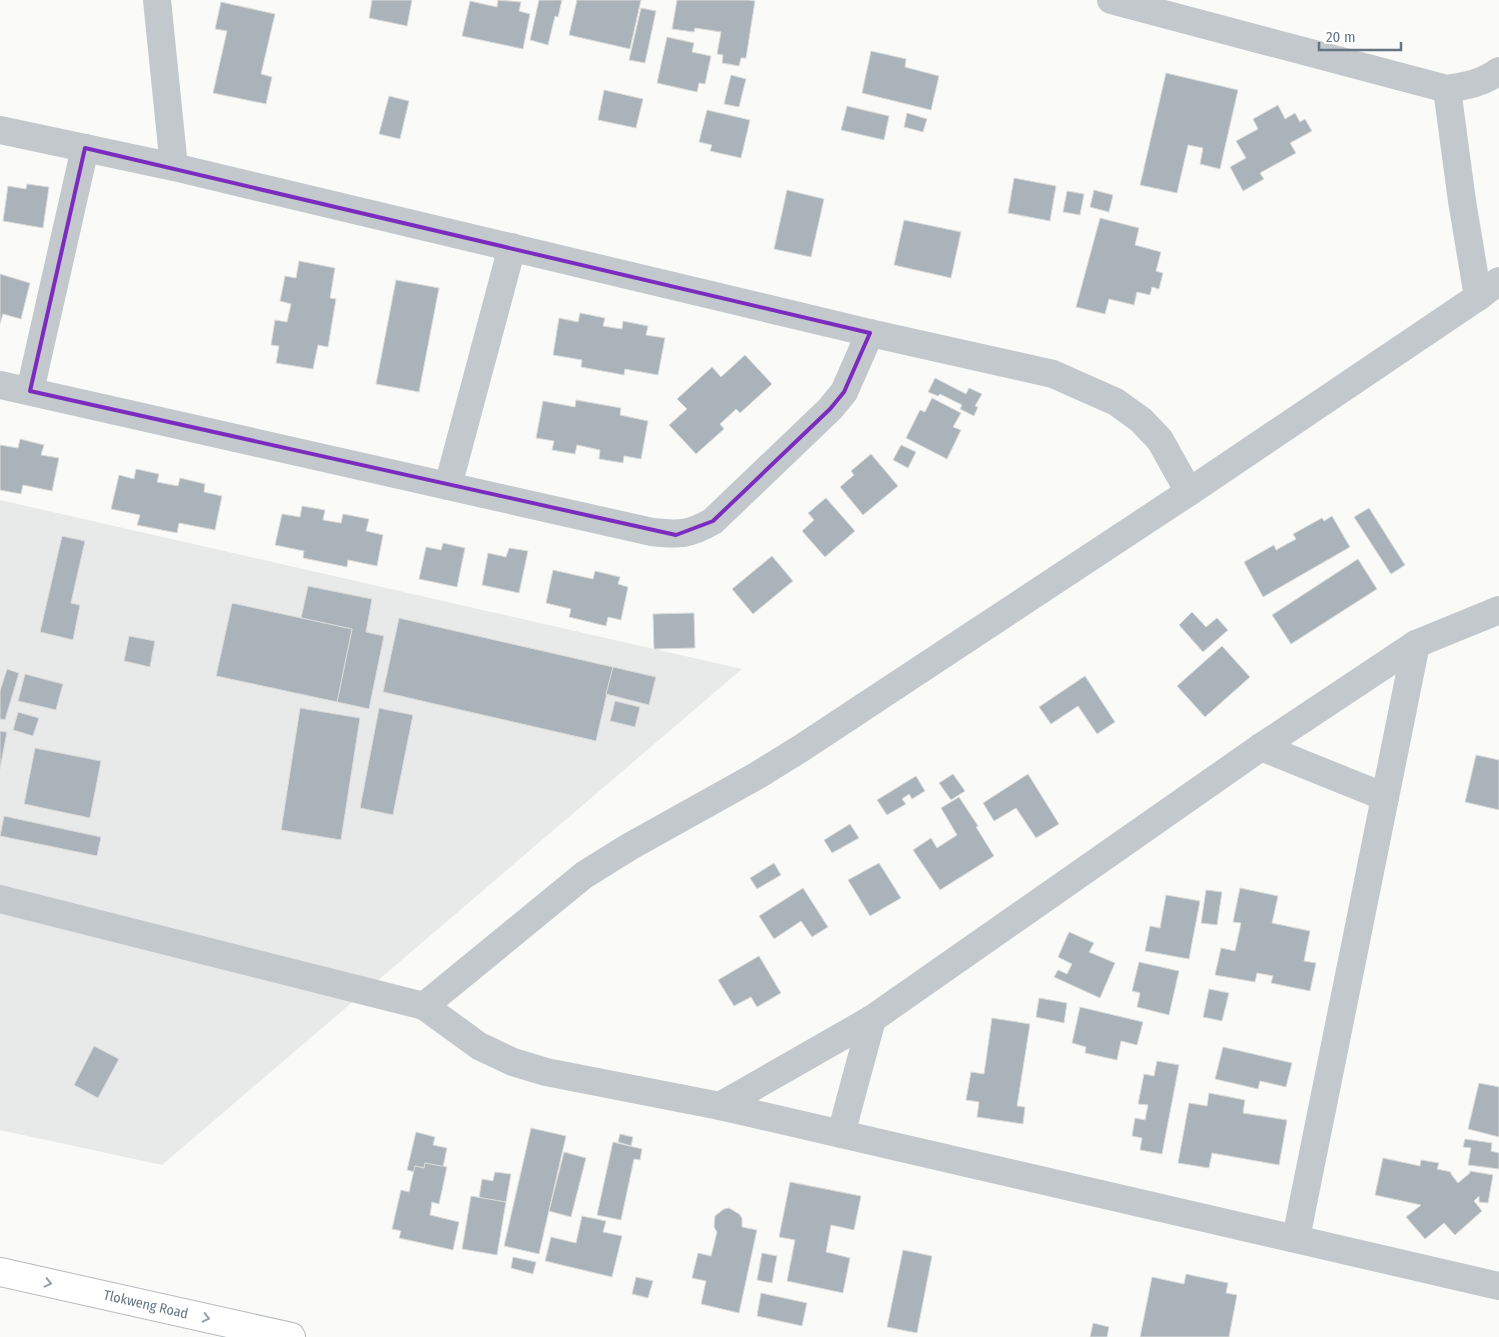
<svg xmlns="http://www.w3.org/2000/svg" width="1499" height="1337" font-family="'Fira Sans Condensed',sans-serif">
<rect width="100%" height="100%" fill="#fafaf8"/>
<polygon fill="#e8e9e9" points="0,500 742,669 162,1165 0,1130"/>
<g fill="#aab3b9" stroke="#dcdcda">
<polygon points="372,0 412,0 407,26 369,18"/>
<polygon points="498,0 521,2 519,11 530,14 523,49 462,36 470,1 497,7"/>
<polygon points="539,0 562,0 558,17 555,16 548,45 530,40"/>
<polygon points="577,0 641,0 630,49 569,35"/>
<polygon points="677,0 748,0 755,1 746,58 741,58 739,66 722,63 723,55 717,54 721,32 695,28 694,32 672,29"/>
<polygon points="221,2 275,14 261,74 272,77 266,104 213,93 227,31 215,29"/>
<polygon points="641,8 656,11 645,63 629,60"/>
<polygon points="667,37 694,43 692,52 711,56 705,84 699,83 697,92 657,83"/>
<polygon points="871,51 906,59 905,67 939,76 931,110 862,93"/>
<polygon points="1166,73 1238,90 1220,169 1200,164 1203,148 1188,145 1177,193 1140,185"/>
<polygon points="731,75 746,79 739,107 724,104"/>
<polygon points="604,90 643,99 636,128 598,120"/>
<polygon points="389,96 409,101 400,139 379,134"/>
<polygon points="1278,105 1285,119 1295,113 1300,122 1305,119 1312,131 1290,143 1296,153 1260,173 1264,179 1243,191 1230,167 1246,158 1236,141 1258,129 1253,119"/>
<polygon points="847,106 889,116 884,140 841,130"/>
<polygon points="707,110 750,120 741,158 710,151 712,145 699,142"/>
<polygon points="907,113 927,119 923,132 904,127"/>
<polygon points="1014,178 1056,186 1050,221 1008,213"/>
<polygon points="27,184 49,187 43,228 3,221 8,186 26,189"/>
<polygon points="787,190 824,199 811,257 774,249"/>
<polygon points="1094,190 1113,195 1109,212 1090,207"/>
<polygon points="1067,191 1084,194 1080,215 1063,212"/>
<polygon points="1100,218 1139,228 1135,245 1161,252 1156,271 1163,273 1159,289 1152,287 1150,295 1137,292 1134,305 1109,299 1105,314 1076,307"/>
<polygon points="904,220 961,232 951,278 894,265"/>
<polygon points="299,261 335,268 330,298 336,299 328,347 318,345 313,369 276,363 279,346 271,345 275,320 287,322 291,304 280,301 285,276 296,278"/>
<polygon points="0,274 30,283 21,319 3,314 0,324"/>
<polygon points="396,280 439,288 419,392 376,384"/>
<polygon points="580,313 605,318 603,326 622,329 623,321 648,326 646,335 665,338 658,375 625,369 624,375 581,367 582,360 553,355 559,318 578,322"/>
<polygon points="745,355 772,384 740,413 736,409 720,424 724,429 696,454 669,425 687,409 677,399 712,367 721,377"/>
<polygon points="935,378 966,394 969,388 982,394 975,406 978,407 974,416 960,409 962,405 940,394 938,396 928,392"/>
<polygon points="932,398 961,413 953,427 961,430 947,459 906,438 920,410 925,412"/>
<polygon points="576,400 621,408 620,415 648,421 641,459 624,456 623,463 599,459 600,450 577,445 575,454 552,450 554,441 536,438 543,401 575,407"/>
<polygon points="20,439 44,445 41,455 59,458 52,491 23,485 21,494 0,490 0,445 18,448"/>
<polygon points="901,445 916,452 908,468 893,460"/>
<polygon points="871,454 898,486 863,515 840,487 854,475 851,471"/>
<polygon points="136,469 159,474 157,482 178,486 180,478 205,484 204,492 222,496 215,530 179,523 177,533 137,525 140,515 111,509 119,475 134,479"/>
<polygon points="826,498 855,531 825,557 802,531 814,520 808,513"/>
<polygon points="302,506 325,510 323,520 341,523 343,514 369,519 366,531 383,535 377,566 348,560 347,567 303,558 304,551 275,545 282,514 300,517"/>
<polygon points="1369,508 1405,565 1391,574 1354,517"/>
<polygon points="1332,516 1350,547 1263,597 1244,562 1274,545 1276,550 1296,539 1293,534 1322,518 1324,521"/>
<polygon points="62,536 85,541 71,603 80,605 73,640 40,632"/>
<polygon points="443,543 465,548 457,587 419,579 426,547 441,550"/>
<polygon points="509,548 528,551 519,593 482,585 488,553 506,557"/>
<polygon points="772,556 793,581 753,614 732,589"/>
<polygon points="1358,559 1377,589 1291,644 1272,615"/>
<polygon points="553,570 593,579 595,571 620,577 618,584 628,587 621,620 608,617 606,626 569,617 571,609 546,603"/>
<polygon points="308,586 372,599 366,632 384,636 369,709 337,702 352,629 301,618"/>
<polygon points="232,603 352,629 337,702 216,676"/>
<polygon points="1192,612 1206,627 1217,618 1228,630 1203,652 1179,625"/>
<polygon points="694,613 695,648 654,649 653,614"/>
<polygon points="399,618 613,667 596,741 383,692"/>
<polygon points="129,636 155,641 150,667 124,661"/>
<polygon points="1222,646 1250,677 1205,717 1177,686"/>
<polygon points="613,667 656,677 649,705 606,694"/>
<polygon points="7,669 19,673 5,720 0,719 0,691"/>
<polygon points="25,674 63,684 56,710 18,701"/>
<polygon points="1085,676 1115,722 1097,734 1078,706 1051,724 1039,707"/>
<polygon points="615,701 640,707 635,727 610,721"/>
<polygon points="300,708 360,718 341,840 281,830"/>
<polygon points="379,708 413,715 393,815 360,808"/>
<polygon points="18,712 39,718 33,736 13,730"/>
<polygon points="0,731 7,732 0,769"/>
<polygon points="35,748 101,761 90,818 24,804"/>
<polygon points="1476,755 1499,760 1499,810 1465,802"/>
<polygon points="953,774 965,791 951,800 939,783"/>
<polygon points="1028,774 1059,824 1036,838 1016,808 994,821 983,803"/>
<polygon points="916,776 925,791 912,799 909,794 902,799 906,804 887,815 877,800"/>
<polygon points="959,797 978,826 976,827 994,856 940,890 913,850 931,838 937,848 957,835 941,808"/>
<polygon points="4,816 101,837 97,856 0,836"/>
<polygon points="850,824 859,838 832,853 824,840"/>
<polygon points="774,863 781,875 757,889 750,878"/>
<polygon points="879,863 901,898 870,916 848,880"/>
<polygon points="803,888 828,927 812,937 801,921 774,939 759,916"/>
<polygon points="1240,888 1278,896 1272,923 1310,931 1304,961 1316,963 1310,991 1271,983 1273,976 1257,973 1255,982 1215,975 1221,948 1235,951 1241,923 1233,922"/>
<polygon points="1206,890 1222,892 1217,925 1201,923"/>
<polygon points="1166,895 1200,901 1189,959 1145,951 1150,926 1160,928"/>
<polygon points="1069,932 1094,943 1089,952 1115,963 1100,998 1054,977 1058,970 1067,974 1072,964 1058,957"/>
<polygon points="759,956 781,993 757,1007 751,997 734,1006 718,980"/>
<polygon points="1139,962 1179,971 1169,1015 1137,1007 1140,993 1132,991"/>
<polygon points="1209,989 1229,993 1222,1021 1203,1017"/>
<polygon points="1039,998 1067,1003 1064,1023 1036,1017"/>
<polygon points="1080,1007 1143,1022 1137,1045 1121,1041 1117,1060 1085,1053 1086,1047 1072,1043"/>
<polygon points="992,1018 1030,1024 1017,1106 1025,1107 1023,1124 977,1117 979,1102 966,1100 971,1072 984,1074"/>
<polygon points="94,1046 119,1059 98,1098 74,1085"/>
<polygon points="1223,1047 1292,1063 1286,1087 1260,1081 1258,1089 1215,1079"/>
<polygon points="1157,1061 1179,1065 1162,1154 1140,1150 1142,1138 1132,1136 1135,1118 1145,1120 1148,1105 1138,1104 1144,1074 1154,1076"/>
<polygon points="1479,1083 1499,1087 1499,1137 1468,1129"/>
<polygon points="1209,1093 1245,1100 1243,1113 1287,1120 1279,1165 1212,1153 1209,1168 1178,1163 1189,1103 1207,1106"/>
<polygon points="531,1128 566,1136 539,1254 504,1246"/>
<polygon points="416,1132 435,1137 433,1145 447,1148 443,1167 425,1163 424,1168 415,1166 414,1172 407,1170"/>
<polygon points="620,1134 633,1137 631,1146 618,1142"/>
<polygon points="1465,1139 1492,1143 1491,1151 1499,1153 1499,1169 1468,1165 1471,1148 1463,1147"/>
<polygon points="613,1142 642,1149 640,1160 634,1159 621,1220 597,1215"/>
<polygon points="564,1152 586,1158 571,1217 549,1211"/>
<polygon points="1383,1158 1420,1166 1421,1160 1439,1163 1437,1169 1451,1172 1451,1174 1458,1183 1470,1173 1470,1171 1493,1175 1488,1203 1479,1202 1479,1196 1474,1201 1482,1211 1455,1235 1444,1223 1425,1239 1406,1217 1421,1205 1375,1195"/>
<polygon points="425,1163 447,1167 439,1204 432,1202 430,1215 459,1222 453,1250 399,1238 401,1231 392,1229 401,1190 409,1192 415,1166 424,1168"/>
<polygon points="495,1172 511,1174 506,1202 479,1198 482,1179 493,1181"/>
<polygon points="790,1182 861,1196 854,1230 831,1225 826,1252 850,1258 843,1293 787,1281 795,1240 779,1237"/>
<polygon points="471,1196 506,1202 497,1255 462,1249"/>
<polygon points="729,1208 739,1214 742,1218 742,1227 757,1230 739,1313 701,1304 706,1281 692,1278 698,1253 711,1256 717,1232 714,1227 715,1216 724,1209"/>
<polygon points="582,1216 606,1221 603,1232 622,1236 612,1277 545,1261 551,1237 576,1243"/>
<polygon points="903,1250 932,1256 917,1333 887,1327"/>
<polygon points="762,1253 777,1256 772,1283 757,1280"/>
<polygon points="513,1257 536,1262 533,1274 511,1268"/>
<polygon points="1186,1274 1228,1283 1226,1293 1237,1295 1229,1337 1140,1337 1152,1277 1184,1284"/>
<polygon points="636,1277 653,1281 648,1298 632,1294"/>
<polygon points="761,1293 807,1303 802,1326 757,1316"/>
<polygon points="1093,1323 1109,1327 1107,1337 1090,1337"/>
</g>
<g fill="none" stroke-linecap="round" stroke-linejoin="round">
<defs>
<polyline id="major" points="0,1272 291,1337"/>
</defs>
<use href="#major" stroke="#b5babe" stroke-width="30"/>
<g stroke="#c3c8cc" stroke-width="28">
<polyline points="157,0 174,167"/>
<path d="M1111 0 1447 89C1466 86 1483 83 1499 71"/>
<polyline points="1447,89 1462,201 1478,297"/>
<polyline points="0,130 174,167 870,333 1053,374 1116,402 1141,420 1160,440 1189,492"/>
<path d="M0 385 652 532C679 535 689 535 713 521L830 409 844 392 870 333"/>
<polyline points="30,391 85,148"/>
<polyline points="448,486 512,247"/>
<polyline points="1499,610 1416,644 1261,747 872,1019 720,1106 1499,1286"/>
<polyline points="1261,747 1385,797"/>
<polyline points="0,899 424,1006 479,1046 513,1062 546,1072 720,1106"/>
<polyline points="424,1006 584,875 629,847 758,775 800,749 1189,492 1478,297 1499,281"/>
<polyline points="841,1134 872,1019"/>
<polyline points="1296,1238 1416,644"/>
</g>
<use href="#major" stroke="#fff" stroke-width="28"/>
</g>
<defs><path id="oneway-chevron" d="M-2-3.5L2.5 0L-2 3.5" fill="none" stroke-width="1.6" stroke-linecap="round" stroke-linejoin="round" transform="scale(1.25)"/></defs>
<g stroke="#939fa8">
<use href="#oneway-chevron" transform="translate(48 1283) rotate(13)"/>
<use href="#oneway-chevron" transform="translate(206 1318) rotate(13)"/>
</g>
<path fill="none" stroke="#7b2cbf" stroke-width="4" stroke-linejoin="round" d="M85 148 870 333 844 392 830 409 713 521 676 535 30 391Z"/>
<g text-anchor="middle" stroke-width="5" stroke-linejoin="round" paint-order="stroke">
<g font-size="14" fill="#657683" stroke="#fff">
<text transform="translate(146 1304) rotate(13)" y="5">Tlokweng Road</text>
</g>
</g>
<path d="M1319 42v8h82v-8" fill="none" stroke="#657683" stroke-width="2.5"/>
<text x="1326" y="42" font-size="15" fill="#657683" stroke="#ffffff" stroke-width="4" paint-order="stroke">20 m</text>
</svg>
